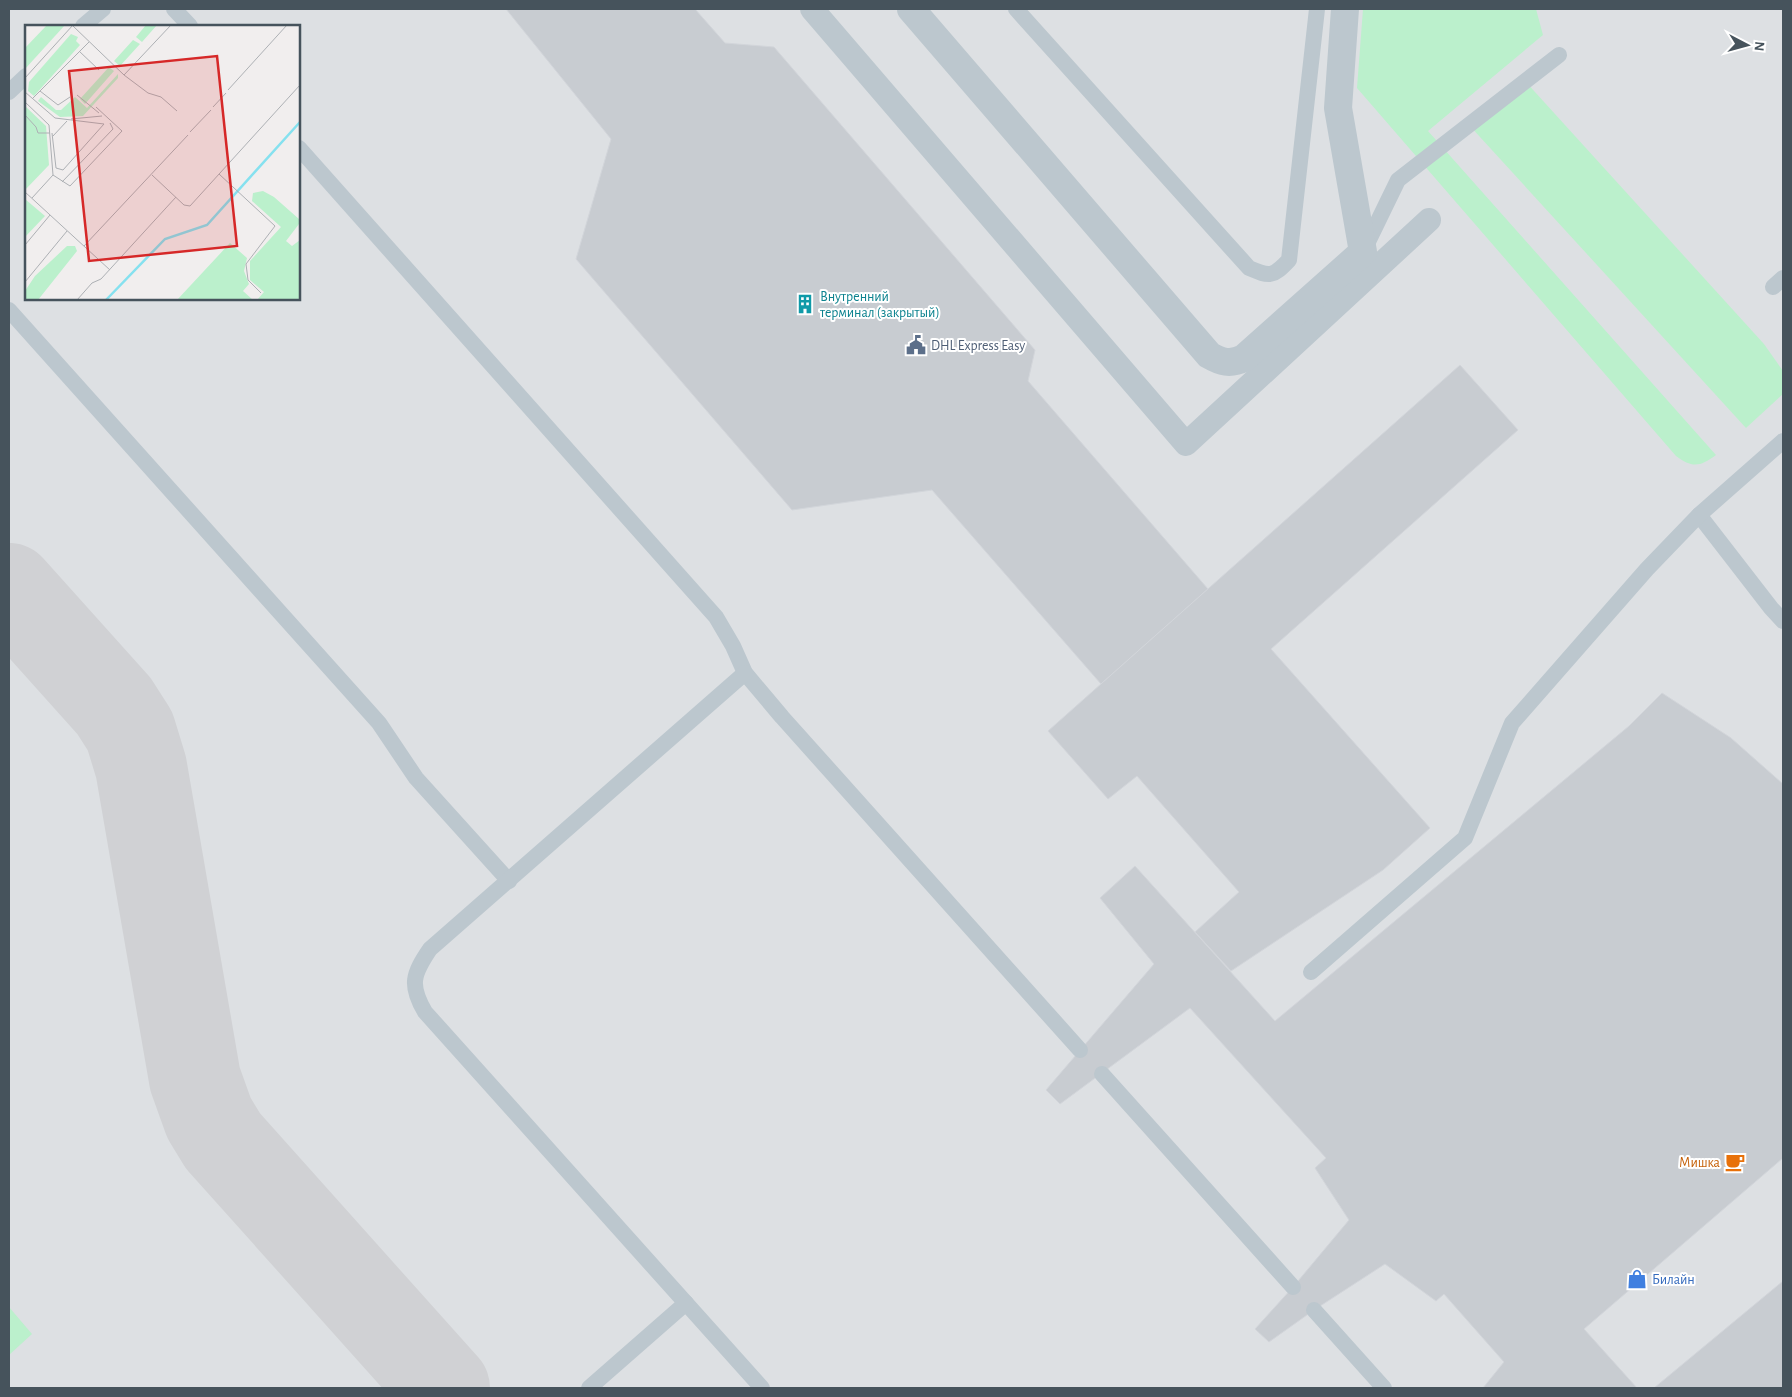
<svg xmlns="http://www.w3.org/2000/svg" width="1792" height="1397" font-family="'Alegreya Sans',sans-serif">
<rect width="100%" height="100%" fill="#f1eeee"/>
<path fill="#dde0e3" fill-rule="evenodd" d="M9 9H1783V1388H9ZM26 26H299V299H26Z"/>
<g fill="#bbf0cc">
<path d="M1363 9H1536L1543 35 1428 131 1716 455C1700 467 1692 468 1676 456L1357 88Z"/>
<polygon points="1525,81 1764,344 1783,371 1783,394 1746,428 1469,125"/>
<polygon points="9,1307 32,1334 9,1355"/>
</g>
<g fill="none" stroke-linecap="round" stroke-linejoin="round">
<polyline stroke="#d0d1d4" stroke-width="92" points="9,589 114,706 130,731 141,767 195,1079 209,1118 223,1141 444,1388"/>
</g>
<g fill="#c8ccd1" stroke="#d2d5da">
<polygon points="506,9 695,9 725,43 774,47 1035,350 1028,381 1208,589 1101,684 932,490 792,510 576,259 611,139"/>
<polygon points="1460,365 1518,430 1271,649 1430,828 1383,870 1231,971 1195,932 1239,892 1137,776 1108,799 1048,731"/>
<polygon points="1662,693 1731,738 1783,784 1783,1158 1584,1329 1637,1388 1483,1388 1504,1362 1444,1294 1436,1301 1385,1264 1314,1310 1269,1342 1255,1329 1293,1287 1349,1220 1315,1168 1326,1158 1190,1008 1060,1104 1046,1090 1154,964 1100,898 1135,866 1275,1021 1629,726"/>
<polygon points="1783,1281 1783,1388 1654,1388"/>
</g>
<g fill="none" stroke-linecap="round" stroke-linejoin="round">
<g stroke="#bcc7ce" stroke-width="16">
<polyline points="174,9 190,26"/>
<path d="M1016 9 1249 268C1270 277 1273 277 1289 260L1317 9"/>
<polyline points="83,26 103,9"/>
<polyline points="9,92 26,76"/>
<polyline points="299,148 716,617 733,646 745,673 782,717 1080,1050"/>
<polyline points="1364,250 1398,180 1559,55"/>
<polyline points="1773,287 1783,278"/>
<polyline points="9,310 379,723 416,778 509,881"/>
<polyline points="1699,515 1771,608 1783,621"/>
<path d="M745 673 430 949C413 974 409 985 425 1012L762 1388"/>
<polyline points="1311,972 1465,838 1512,723 1647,569 1699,515 1783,441"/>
<polyline points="1102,1074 1293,1287"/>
<polyline points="1314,1310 1384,1388"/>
<polyline points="589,1388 686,1303"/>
</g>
<polyline stroke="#bcc7ce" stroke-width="24" points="812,9 1186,444 1429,220"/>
<path stroke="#bcc7ce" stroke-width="28" d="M911 9 1209 355C1221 362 1230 365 1244 358L1363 252 1338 108 1345 9"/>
</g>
<defs>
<symbol id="building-bare" viewBox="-9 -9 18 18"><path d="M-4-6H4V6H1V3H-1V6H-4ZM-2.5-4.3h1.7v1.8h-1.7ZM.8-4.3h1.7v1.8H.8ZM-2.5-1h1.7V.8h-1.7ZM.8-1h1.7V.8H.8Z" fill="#0f9aa8" stroke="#fff" stroke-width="2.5" paint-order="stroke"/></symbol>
<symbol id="civic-bare" viewBox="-9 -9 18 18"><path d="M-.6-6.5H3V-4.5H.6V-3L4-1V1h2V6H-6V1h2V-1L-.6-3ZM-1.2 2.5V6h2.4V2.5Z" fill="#5c6f8a" stroke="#fff" stroke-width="2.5" paint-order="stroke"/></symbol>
<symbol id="cafe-bare" viewBox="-9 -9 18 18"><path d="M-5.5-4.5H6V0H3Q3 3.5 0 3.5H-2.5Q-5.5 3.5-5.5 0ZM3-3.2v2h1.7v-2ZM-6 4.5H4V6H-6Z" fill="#e8710a" stroke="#fff" stroke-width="2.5" paint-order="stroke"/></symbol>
<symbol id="shop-bare" viewBox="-9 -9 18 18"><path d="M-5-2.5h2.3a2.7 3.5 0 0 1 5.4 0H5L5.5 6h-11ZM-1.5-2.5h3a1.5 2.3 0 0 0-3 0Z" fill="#3f7fe0" stroke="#fff" stroke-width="2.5" paint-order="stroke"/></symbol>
</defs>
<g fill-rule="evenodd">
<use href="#building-bare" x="791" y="290" width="28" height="28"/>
<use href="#civic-bare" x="902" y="331" width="28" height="28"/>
<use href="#cafe-bare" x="1721" y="1148" width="28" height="28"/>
<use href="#shop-bare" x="1623" y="1265" width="28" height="28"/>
</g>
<g text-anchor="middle" stroke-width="4" stroke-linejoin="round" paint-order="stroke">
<g font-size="14" fill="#0d838f" stroke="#fff" text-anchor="start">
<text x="820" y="301">Внутренний<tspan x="820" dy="16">терминал (закрытый)</tspan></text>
</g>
<g font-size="14" fill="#4e5e75" stroke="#fff" text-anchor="start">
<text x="931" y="350">DHL Express Easy</text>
</g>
<g font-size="14" fill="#c56008" stroke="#fff" text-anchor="end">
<text x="1720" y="1167">Мишка</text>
</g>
<g font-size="14" fill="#366cbe" stroke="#fff" text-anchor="start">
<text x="1652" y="1284">Билайн</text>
</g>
</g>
<g transform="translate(25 25)">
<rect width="275" height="275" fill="#f1eeee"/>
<path d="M121 0H132L117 17 111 12ZM46 9 53 12 51 16 55 20 9 71 3 66 4 57ZM108 15 115 19 95 41 89 36ZM84 42 89 46 60 79 55 74ZM93 49V53L58 91 35 92 13 76 16 72 31 85H36L50 72 62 83ZM0 81 21 101 24 140 0 165ZM238 166 249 172 274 194V199L261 216 267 221 275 215V275H232L239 267 225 255V236L256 202 227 176 228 168ZM205 218 222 233 219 246 224 259 218 266 228 275H152ZM42 221H50L52 226 13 275H0V266L10 251Z" fill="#bbf0cc"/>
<path d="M0 174 20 191 0 212Z" fill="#bbf0cc"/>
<path d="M22 0H40L0 44V23Z" fill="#bbf0cc"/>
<path fill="none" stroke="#86e1ef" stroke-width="2.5" d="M81 275 140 214 182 200 275 97"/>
<path fill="none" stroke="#adb0b4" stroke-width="1" d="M48 1 99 50 123 68 136 72 152 86M54 26 74 45M99 50 146 0M0 53 48 0M203 65 262 0M15 66 33 80 45 72M0 67 30 93 79 99 38 145 31 143 27 108M52 70 74 88M8 73 64 17M0 77 24 100 28 150 45 161 97 106 71 82M188 82 201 68M0 90 11 102 13 108H25M46 94 77 91M165 107 186 85M28 111 42 96M194 149 250 201 221 239 223 255 236 268M127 150 159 180 165 181 275 60M37 157 88 104 85 98M0 167 85 245M7 173 28 150M0 220 25 190M59 221 163 110M0 257 42 206M52 275 67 258 76 254 151 172"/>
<path fill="#d62828" fill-opacity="0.15" stroke="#d62828" stroke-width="2.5" d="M192 31 212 221 64 236 44 46Z"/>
<rect width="275" height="275" fill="none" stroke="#46535c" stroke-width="2.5"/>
</g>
<rect width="1792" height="1397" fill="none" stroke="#46535c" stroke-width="20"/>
<g transform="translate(1747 45) rotate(96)" stroke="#ffffff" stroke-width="4" paint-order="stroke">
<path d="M0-4L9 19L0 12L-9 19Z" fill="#46535c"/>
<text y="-8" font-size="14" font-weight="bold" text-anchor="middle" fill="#46535c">N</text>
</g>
</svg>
